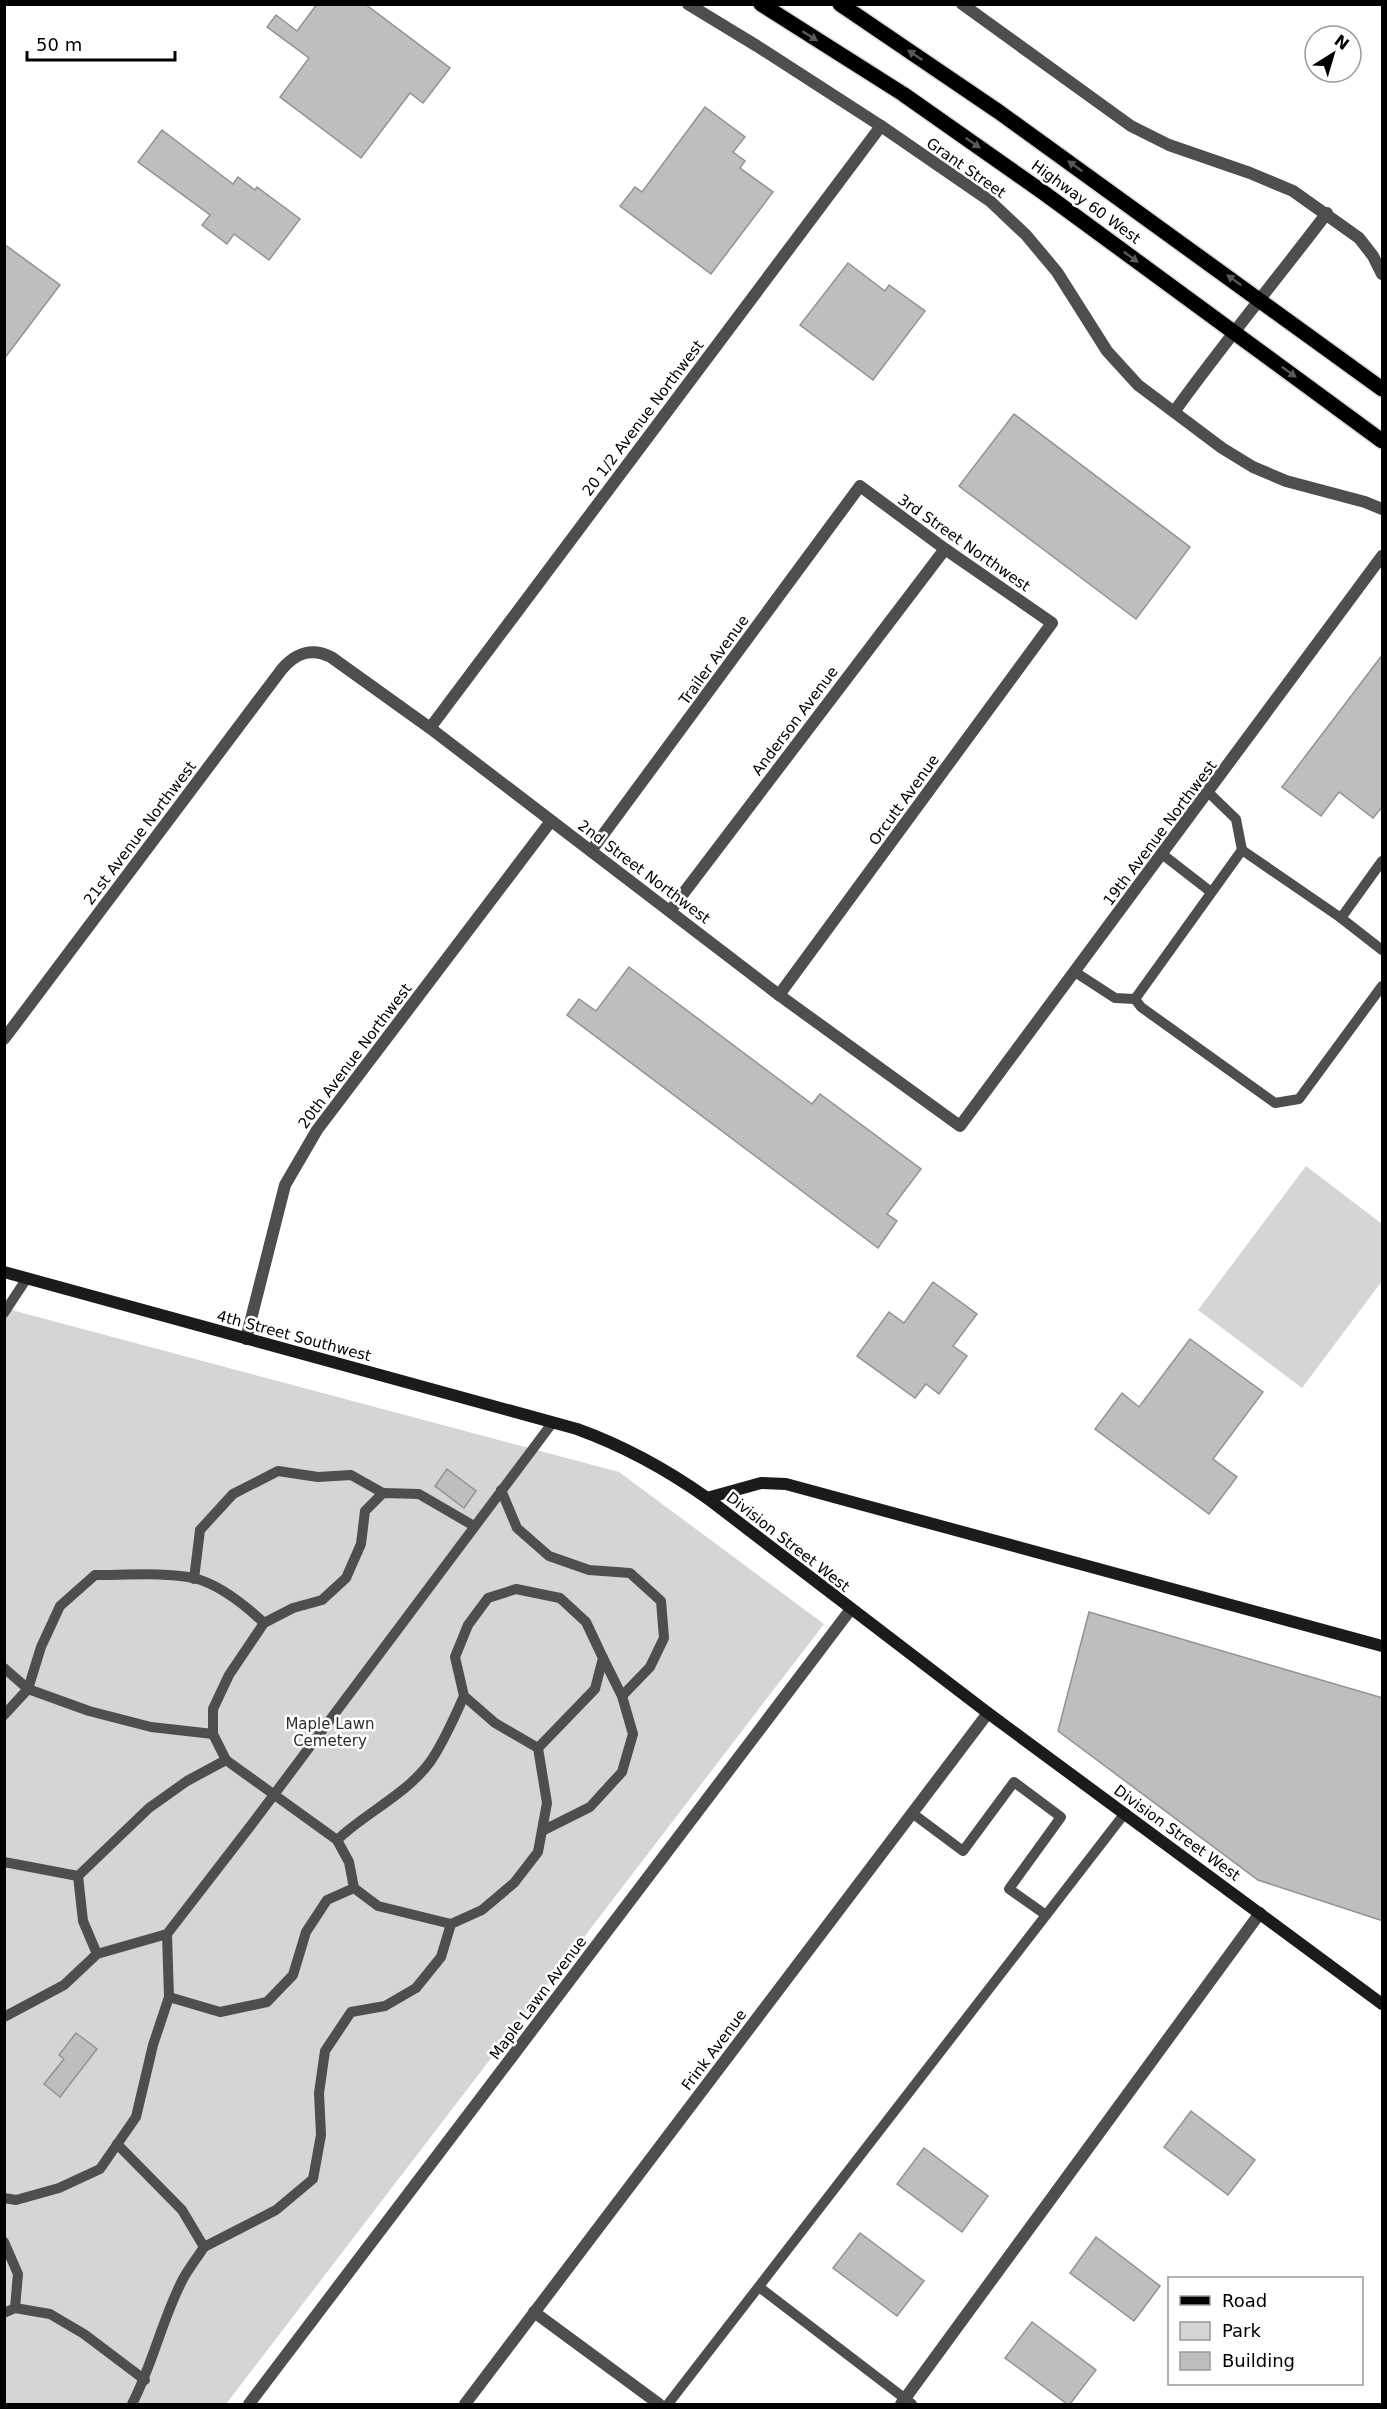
<svg xmlns="http://www.w3.org/2000/svg" width="1387" height="2409" font-family="'DejaVu Sans',sans-serif">
<rect width="100%" height="100%" fill="#fff"/>
<g fill="#d5d5d5">
<polygon points="1306,1166 1382,1224 1382,1281 1302,1388 1198,1310"/>
<polygon points="4,1308 619,1472 824,1624 226,2404 5,2404"/>
</g>
<g fill="#bebebe" stroke="#929292" stroke-width="1.5">
<polygon points="317,4 365,4 450,68 423,103 410,93 361,158 280,97 309,58 267,27 276,15 297,31"/>
<polygon points="705,107 745,137 733,152 745,161 740,168 773,192 711,274 620,206 635,187 642,192"/>
<polygon points="162,130 233,184 238,177 255,190 257,187 300,219 269,260 234,234 227,244 202,225 210,215 138,162"/>
<polygon points="4,244 60,285 4,359"/>
<polygon points="848,263 885,291 889,285 925,311 873,380 800,325"/>
<polygon points="1014,414 1190,547 1136,619 959,486"/>
<polygon points="1383,654 1383,806 1373,818 1339,792 1321,816 1282,787"/>
<polygon points="629,967 812,1104 820,1094 921,1169 887,1214 897,1221 878,1248 567,1015 579,999 596,1011"/>
<polygon points="933,1282 977,1314 953,1346 967,1356 939,1394 926,1384 915,1398 857,1356 889,1312 904,1323"/>
<polygon points="1190,1339 1263,1392 1213,1459 1237,1477 1209,1514 1095,1429 1122,1393 1139,1407"/>
<polygon points="447,1469 476,1491 464,1508 435,1486"/>
<polygon points="1089,1612 1383,1698 1383,1921 1258,1880 1058,1731"/>
<polygon points="76,2033 97,2049 60,2097 44,2084 64,2059 59,2055"/>
<polygon points="1191,2111 1255,2160 1228,2195 1164,2147"/>
<polygon points="924,2148 988,2196 962,2232 897,2184"/>
<polygon points="860,2233 924,2281 897,2316 833,2268"/>
<polygon points="1096,2237 1160,2286 1134,2321 1070,2273"/>
<polygon points="1032,2322 1096,2370 1070,2404 1067,2404 1005,2358"/>
</g>
<g fill="none" stroke-linecap="round" stroke-linejoin="round">
<defs>
<g id="primary">
<polyline points="761,4 903,94 1044,193 1382,441"/>
<polyline points="840,4 999,112 1382,389"/>
</g>
</defs>
<use href="#primary" stroke="#dbdbdb" stroke-width="18"/>
<g stroke="#4e4e4e" stroke-width="10">
<polyline points="1208,792 1236,819 1242,850"/>
<polyline points="1162,854 1211,892"/>
<polyline points="1382,861 1341,918 1242,850 1135,999 1141,1007 1275,1103 1299,1099 1382,986"/>
<polyline points="1341,918 1382,950"/>
<polyline points="1075,972 1115,998 1135,999"/>
<polyline points="4,1313 27,1278"/>
<polyline points="501,1490 517,1528 549,1556 589,1570 630,1573 661,1601 664,1638 650,1667 622,1696"/>
<polyline points="194,1579 200,1530 233,1494 278,1471 318,1477 351,1475 383,1493"/>
<polyline points="4,1668 28,1689 89,1711 151,1727 213,1734 213,1709 229,1675 264,1623 293,1608 322,1600 346,1578 361,1544 365,1511 383,1493 419,1494 474,1526"/>
<path d="M4 1715 28 1689 41 1647 60 1606 95 1575C125 1575 166 1572 194 1578 221 1585 245 1605 264 1623"/>
<polyline points="912,1813 963,1851 1014,1782 1061,1817 1009,1889 1046,1915"/>
<polyline points="542,1831 590,1807 622,1772 633,1734 622,1696 603,1658"/>
<path d="M337 1840C365 1813 406 1795 430 1762 444 1742 454 1718 464 1696"/>
<polyline points="4,1862 78,1876 149,1808 187,1781 226,1760 213,1734"/>
<polyline points="78,1876 83,1921 97,1954"/>
<polyline points="354,1888 378,1906 451,1924"/>
<polyline points="169,1997 220,2012 267,2002 293,1975 306,1932 327,1900 354,1888 349,1862 337,1840 226,1760"/>
<polyline points="4,2017 64,1985 97,1954 167,1934 255,1820 553,1422"/>
<path d="M117 2144 182 2210 204 2247C197 2258 189 2268 183 2279 162 2319 153 2364 132 2404"/>
<polyline points="4,2198 16,2200 59,2188 100,2169 136,2117 153,2045 169,1997 167,1934"/>
<polyline points="4,2242 18,2274 15,2308 4,2313"/>
<polyline points="204,2247 276,2210 313,2179 321,2135 319,2093 325,2051 351,2012 385,2006 416,1988 441,1957 451,1924 482,1910 514,1883 538,1852 547,1803 538,1748 595,1689 603,1658 586,1622 560,1598 516,1589 488,1598 468,1625 455,1657 464,1696 495,1723 538,1748"/>
<polyline points="759,2287 912,2404"/>
<polyline points="15,2308 50,2314 84,2334 145,2380"/>
<polyline points="668,2404 1125,1813"/>
</g>
<g stroke="#4e4e4e" stroke-width="12">
<polyline points="688,4 757,46 881,126 990,201 1026,235 1057,272 1107,351 1138,385 1222,448 1253,467 1286,481 1365,502 1382,509"/>
<polyline points="962,4 1131,126 1169,145 1250,173 1293,191 1359,238 1373,256 1382,274"/>
<path d="M1174 412C1223 344 1276 280 1327 213"/>
<polyline points="430,728 881,126"/>
<polyline points="591,851 860,486 945,549 1052,623 779,995"/>
<polyline points="670,911 945,549"/>
<path d="M4 1039 282 669C296 653 311 647 331 657L430 728 779 995 960 1126 1382 556"/>
<polyline points="246,1339 285,1185 317,1130 551,821"/>
<polyline points="534,2312 659,2404"/>
<polyline points="249,2404 851,1609"/>
<polyline points="465,2404 988,1713"/>
<polyline points="901,2404 1260,1913"/>
</g>
<g stroke="#1b1b1b" stroke-width="12">
<path d="M4 1272 577 1429C624 1446 666 1469 707 1498"/>
<polyline points="1382,1646 786,1484 761,1483 707,1498 988,1713 1382,2004"/>
</g>
<use href="#primary" stroke="#000" stroke-width="15"/>
</g>
<defs><path id="oneway-solid" d="M-6-.8H1V-3.2L6.5 0L1 3.2V.8H-6Z" transform="scale(1.5)"/></defs>
<g fill="#595959">
<use href="#oneway-solid" transform="translate(810 36) rotate(32)"/>
<use href="#oneway-solid" transform="translate(915 55) rotate(-146)"/>
<use href="#oneway-solid" transform="translate(973 143) rotate(35)"/>
<use href="#oneway-solid" transform="translate(1075 166) rotate(-144)"/>
<use href="#oneway-solid" transform="translate(1131 257) rotate(36)"/>
<use href="#oneway-solid" transform="translate(1234 280) rotate(-144)"/>
<use href="#oneway-solid" transform="translate(1289 372) rotate(36)"/>
</g>
<g text-anchor="middle" stroke-width="5" stroke-linejoin="round" paint-order="stroke">
<g font-size="15" fill="#000" stroke="#fff">
<text transform="translate(966 168) rotate(35)" y="5">Grant Street</text>
<text transform="translate(1086 202) rotate(36)" y="5">Highway 60 West</text>
<text transform="translate(643 418) rotate(-53)" y="5">20 1/2 Avenue Northwest</text>
<text transform="translate(964 543) rotate(35)" y="5">3rd Street Northwest</text>
<text transform="translate(714 660) rotate(-54)" y="5">Trailer Avenue</text>
<text transform="translate(795 721) rotate(-53)" y="5">Anderson Avenue</text>
<text transform="translate(904 800) rotate(-54)" y="5">Orcutt Avenue</text>
<text transform="translate(140 833) rotate(-53)" y="5">21st Avenue Northwest</text>
<text transform="translate(1160 833) rotate(-53)" y="5">19th Avenue Northwest</text>
<text transform="translate(644 872) rotate(37)" y="5">2nd Street Northwest</text>
<text transform="translate(355 1056) rotate(-53)" y="5">20th Avenue Northwest</text>
<text transform="translate(294 1336) rotate(15)" y="5">4th Street Southwest</text>
<text transform="translate(788 1542) rotate(38)" y="5">Division Street West</text>
<text transform="translate(1177 1833) rotate(36)" y="5">Division Street West</text>
<text transform="translate(538 1998) rotate(-53)" y="5">Maple Lawn Avenue</text>
<text transform="translate(714 2050) rotate(-53)" y="5">Frink Avenue</text>
</g>
<g font-size="15" fill="#2c2c2c" stroke="#fff">
<text x="330" y="1729">Maple Lawn<tspan x="330" dy="17">Cemetery</tspan></text>
</g>
</g>
<rect width="1387" height="2409" fill="none" stroke="#000000" stroke-width="12"/>
<rect x="1168" y="2277" width="195" height="108" fill="#ffffff" stroke="#999999" stroke-width="1.5"/>
<rect x="1180" y="2296" width="30" height="9" fill="#000000" stroke="#999999" stroke-width="1.5"/>
<text x="1222" y="2307" font-size="18" fill="#000000">Road</text>
<rect x="1180" y="2322" width="30" height="18" fill="#d5d5d5" stroke="#999999" stroke-width="1.5"/>
<text x="1222" y="2337" font-size="18" fill="#000000">Park</text>
<rect x="1180" y="2352" width="30" height="18" fill="#bebebe" stroke="#999999" stroke-width="1.5"/>
<text x="1222" y="2367" font-size="18" fill="#000000">Building</text>
<g transform="translate(1333 54) rotate(37)"><circle r="28" fill="#ffffff" stroke="#999999" stroke-width="1.5"/>
<path d="M0-4.5L10 22L0 15L-10 22Z" fill="#000000"/>
<text y="-9" font-size="16" font-weight="bold" text-anchor="middle" fill="#000000">N</text>
</g>
<path d="M27 51v9h148v-9" fill="none" stroke="#000000" stroke-width="3"/>
<text x="36" y="51" font-size="18" fill="#000000" stroke="#ffffff" stroke-width="4.5" paint-order="stroke">50 m</text>
</svg>
